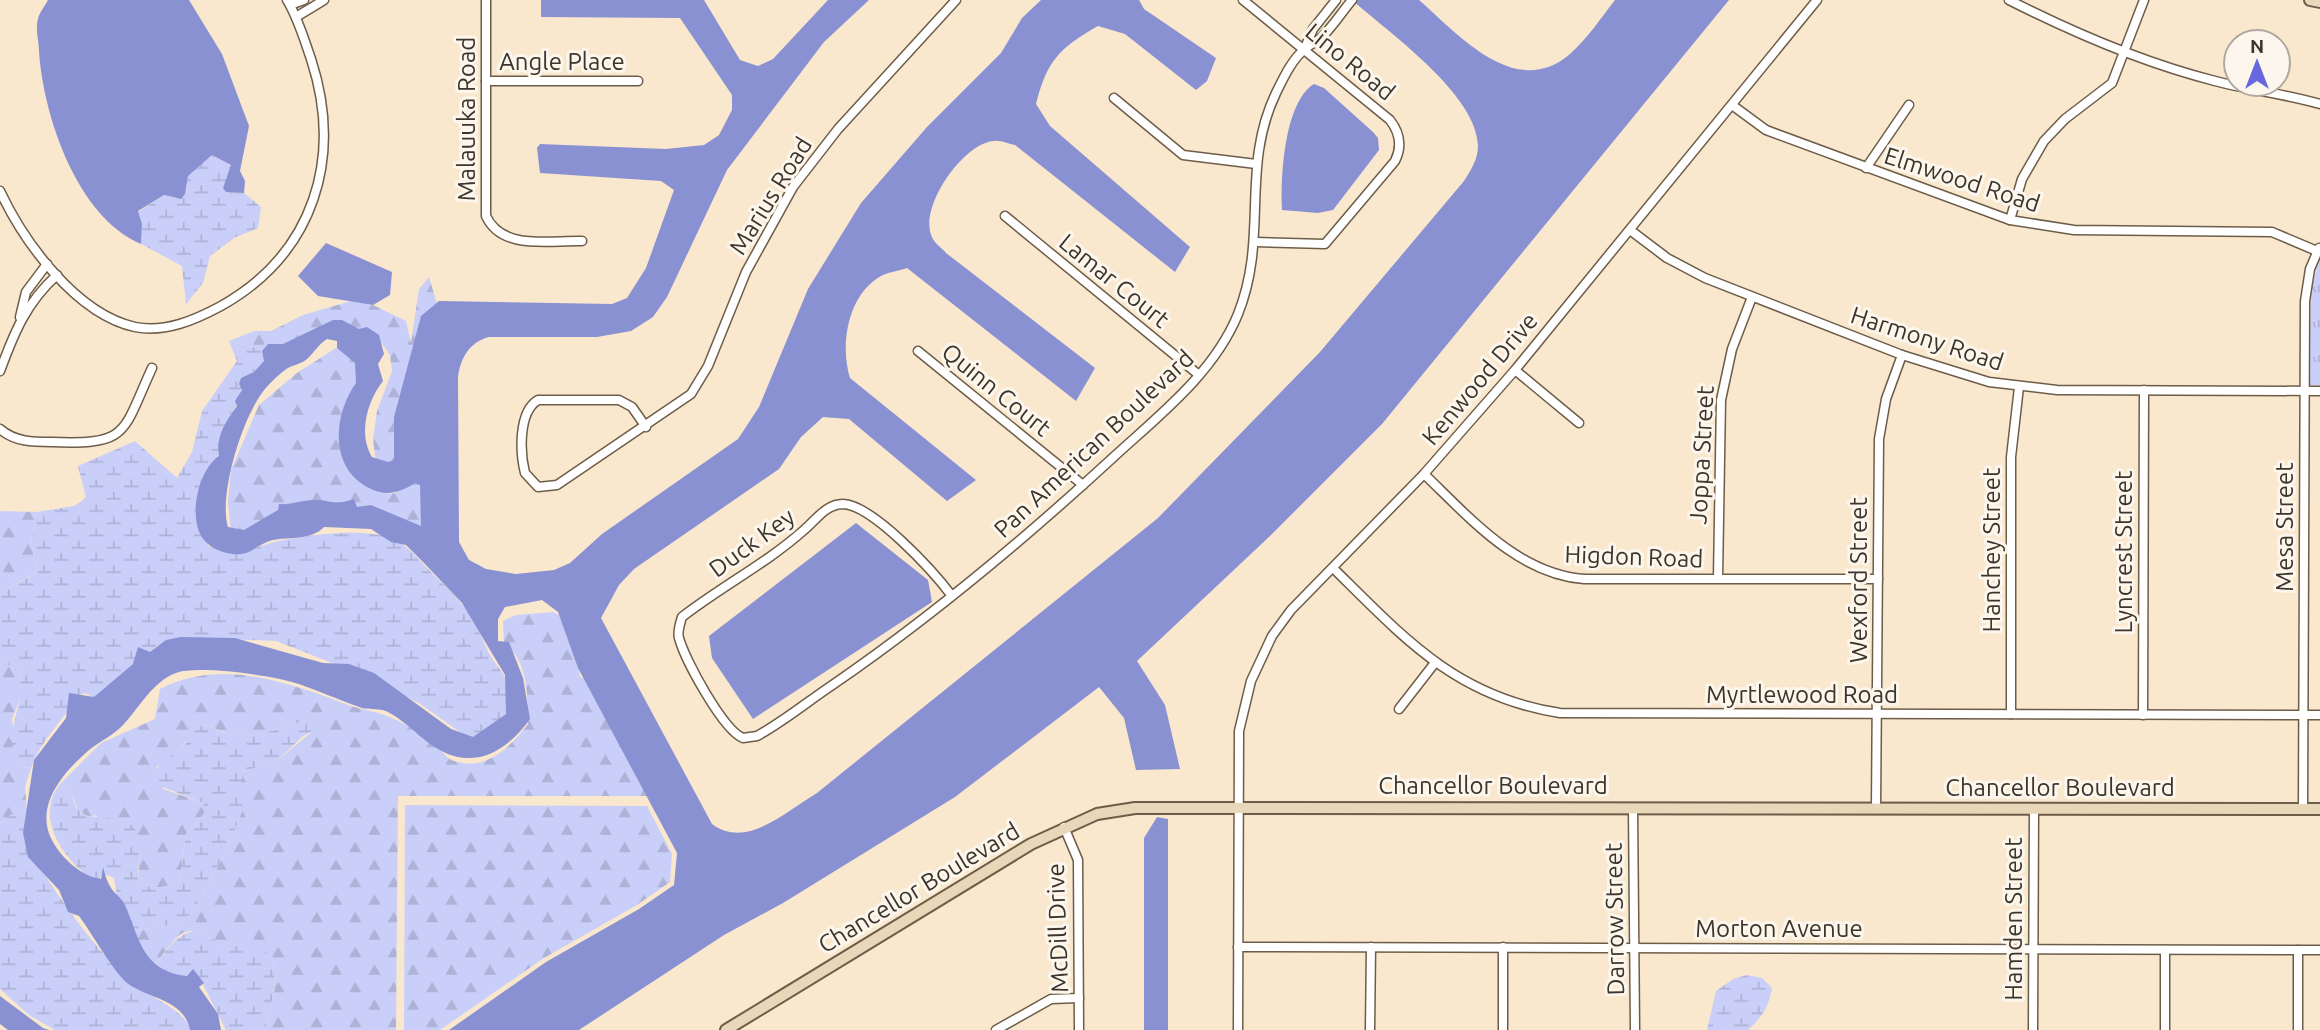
<svg xmlns="http://www.w3.org/2000/svg" width="2320" height="1030" font-family="Ubuntu,sans-serif">
<defs>
<pattern id="forest-firs" width="22" height="20" patternUnits="userSpaceOnUse" patternTransform="scale(1.75)"><rect width="22" height="20" fill="#c9cff9"/><path d="M5 1l3.5 6h-7zM16 11l3.5 6h-7z" fill="#aeb2d6"/></pattern>
<pattern id="wetland-marsh" width="20" height="14" patternUnits="userSpaceOnUse" patternTransform="scale(1.75)"><rect width="20" height="14" fill="#c9cff9"/><path d="M1 5h8M5 5V1M11 12h8M15 12V8" fill="none" stroke="#aeb2d6"/></pattern>
<pattern id="park-tufts" width="24" height="20" patternUnits="userSpaceOnUse" patternTransform="scale(1.75)"><rect width="24" height="20" fill="#c9cff9"/><path d="M3 7l-1-3M5 7V3M7 7l1-3M15 17l-1-3M17 17v-4M19 17l1-3" fill="none" stroke="#aeb2d6"/></pattern>
</defs>
<rect width="100%" height="100%" fill="#f9e7ce"/>
<g fill="url(#forest-firs)">
<polygon points="429,277 438,307 404,446 390,467 376,463 373,439 377,411 392,371 390,355 380,341 364,330 333,324 267,351 229,341 254,331 271,331 303,315 351,301 373,305 406,321 411,343 419,289"/>
<path d="M339 346 349 351 363 377 356 390 367 487C401 500 392 492 419 478L428 530 369 509 330 503 285 506 256 529 231 532 228 502 231 470 259 405 297 373Z"/>
<path d="M0 511 36 512 31 544 38 573C28 576 8 587 0 595Z"/>
<path d="M553 612 571 621 580 677C592 681 595 690 596 702L610 712 658 796H398L396 1030H265L275 988 273 958C256 951 241 950 224 945 210 941 198 926 183 933 175 936 161 958 154 966L140 956 133 931 177 924 192 913 227 850 242 811V772L278 760 314 730 307 719C287 727 257 737 235 735 216 733 216 723 192 726 186 746 176 758 156 767L163 789 204 803V814L186 834 180 881C167 888 151 890 138 882L140 848 95 815 88 817 78 810 70 789 60 784 101 743 155 719 160 689C223 657 289 683 351 706 364 710 379 712 392 718 406 724 426 736 437 746 444 753 447 760 458 762 488 770 512 745 528 724 528 698 528 658 504 644L503 621 516 615Z"/>
<polygon points="6,663 20,673 23,691 12,719 18,767 31,768 25,787 27,812 10,815 0,824 0,665"/>
<polygon points="405,805 647,806 672,854 670,882 637,905 544,958 440,1030 404,1030"/>
</g>
<g fill="url(#wetland-marsh)">
<polygon points="212,155 231,165 226,192 244,193 261,207 258,228 234,238 210,256 203,283 186,304 182,266 141,244 142,224 138,212 164,195 175,198 187,186 187,176"/>
<path d="M229 341 267 351H279L242 389 230 422 205 534 208 546C241 559 242 551 274 542 302 535 371 526 396 540 409 547 421 562 432 573 454 594 472 612 483 640 498 679 520 673 503 722L471 740 419 703 345 668 276 641 202 638 157 646 98 701 86 693 78 695C62 723 42 738 31 768L18 767C2 722 26 712 20 673L6 663 0 665V595C8 587 28 577 38 573L31 544 36 512 74 506 86 498 78 466 135 441 177 478 192 452 202 411 237 361Z"/>
<path d="M307 719 313 723 314 730 302 737 278 760 242 772V811L227 850 192 913 177 924 133 931 128 912 118 904 114 878 102 873 98 883C67 865 32 819 60 784L70 789C72 794 74 805 78 810 91 826 134 804 140 843 141 855 137 869 138 882 151 890 167 888 180 881L186 834 204 814V803L157 785 153 775C157 763 177 754 186 743L184 736 192 726C216 723 216 734 235 735 257 737 287 727 307 719Z"/>
<path d="M27 812C29 827 30 846 37 860 50 889 108 964 133 984 154 1000 179 1006 192 1030H55L29 1015 0 989V824L10 815Z"/>
<path d="M196 931 224 945 263 950 273 958 275 988 265 1030H226L198 975 172 977 154 966C168 951 174 934 196 931Z"/>
<path d="M1747 975 1762 978 1772 988C1769 1006 1762 1018 1748 1030H1707L1716 991 1733 979Z"/>
</g>
<polygon fill="url(#park-tufts)" points="2320,257 2320,385 2309,385 2311,289"/>
<g fill="#8a91d3" fill-rule="evenodd">
<path d="M48 0H189L222 54 249 126 240 171 245 181 244 193 226 192 223 188 231 165 212 155 188 176 185 194 181 199 164 195 138 211 142 224 141 244C77 217 43 115 39 51 39 42 35 28 38 19 39 13 45 6 48 0Z"/>
<path d="M541 0H704L740 60 758 66 773 59 828 0H869L824 42 727 170 667 297 653 317 631 331 597 337H489C469 342 460 359 458 378L459 542 469 560 486 569 516 574 554 570 570 563 602 534 738 439 759 407 808 289 861 203 927 127 1001 53 1022 18 1041 0H1139L1144 9 1216 58 1207 81 1196 90 1125 34 1098 26C1059 48 1047 61 1036 104L1050 126 1190 247 1175 272 1015 145C1009 144 1000 140 994 141 963 143 918 208 932 237 934 243 942 248 946 253L1095 368 1076 401 907 268C899 271 888 272 881 276 847 295 840 346 850 378L976 480 947 501 849 419 823 417 801 437 779 469 634 569 619 585 601 618 712 824C747 850 786 811 817 793L1158 518 1320 352 1464 181C1471 170 1478 159 1478 146 1477 94 1388 32 1352 0H1419C1458 34 1515 101 1570 54 1587 39 1601 18 1615 0H1729L1382 424 1270 536 1137 661 1165 705 1180 769 1136 770 1124 718 1099 687 955 797 783 903 724 935 579 1030H449L546 962 639 909 674 885 677 853 578 668 558 612 542 600 505 607 498 619V641L509 642 523 678 530 719C513 743 486 765 454 756 428 749 411 724 388 712 381 708 370 710 362 708 338 700 316 689 292 682 270 675 196 665 176 673 152 682 140 707 123 725 114 735 100 741 89 750 66 770 36 802 50 836 58 855 81 877 101 879L103 867C105 874 107 882 111 888 115 894 122 898 125 905 140 939 142 971 187 976L193 969 204 983 199 987 218 1014 221 1030H190C184 999 148 999 127 983 113 971 91 932 79 916L68 912 59 890 28 857 23 833 34 760 66 718 69 693 94 697 133 664 138 647 150 652 166 640 181 637 235 638 323 663 349 664 374 673 451 729 473 737 506 714 505 675 462 603 425 564 406 545 391 542 371 529 324 527C312 540 289 537 273 540 257 544 251 556 233 554 223 553 210 548 204 540 187 519 198 470 219 456 216 435 225 423 237 406L235 401 242 390 239 384 241 378 254 372 264 361 262 351 268 344H283L333 320H342L359 329 367 327 379 335 384 354 378 364 383 381C367 401 358 434 372 457L388 462 394 460V417L421 316 439 301 612 304 627 298 646 268 674 190 661 181 540 173 537 148 540 144 666 149 704 145 719 135 732 110V95L680 18 541 17ZM327 339 337 341V348L355 363 356 383C333 415 329 468 369 488 386 497 399 493 415 483L420 485 421 526 371 505 357 507 354 499C332 506 333 500 314 500 302 500 292 505 279 504L278 510 244 530 228 527C218 495 243 415 265 389 270 383 278 375 285 370 291 365 303 364 308 358 316 350 317 346 327 339Z"/>
<path d="M1314 84 1324 88 1373 132 1378 138 1379 150 1333 210 1318 213 1282 210C1280 179 1284 102 1314 84Z"/>
<polygon points="326,243 392,272 390,295 373,305 318,296 298,276"/>
<polygon points="856,523 928,580 932,602 753,719 712,658 709,636"/>
<polygon points="1157,817 1168,819 1168,1030 1144,1030 1144,838"/>
<polygon points="0,996 43,1028 49,1030 8,1030 0,1024"/>
</g>
<g fill="none" stroke-linecap="round" stroke-linejoin="round">
<defs>
<g id="street">
<path d="M486 0V216C502 251 550 240 582 241"/>
<path d="M1243 0 1390 120C1400 133 1402 147 1395 161L1325 244 1256 242"/>
<path d="M2009 0C2074 33 2144 63 2215 81 2249 90 2286 94 2320 104"/>
<polyline points="290,5 304,0"/>
<polyline points="296,17 324,0"/>
<polyline points="1304,50 1313,29 1336,0"/>
<polyline points="486,81 638,81"/>
<polyline points="1114,98 1183,155 1256,164"/>
<polyline points="1732,105 1766,130 2010,220 2074,230 2272,232 2317,251"/>
<polyline points="1866,168 1909,105"/>
<path d="M0 191C24 242 76 314 135 327 165 333 195 320 221 306 315 253 343 157 311 59 304 39 298 18 287 0"/>
<polyline points="1005,216 1199,375"/>
<polyline points="2010,220 2022,179 2044,141 2065,119 2112,83 2144,0"/>
<polyline points="1630,230 1667,258 1705,278 1902,355 1989,382 2057,390 2320,391"/>
<polyline points="20,317 26,292 47,264"/>
<polyline points="918,351 1083,485"/>
<polyline points="1515,370 1579,423"/>
<path d="M0 371C14 333 26 303 57 275"/>
<path d="M646 427 632 407 619 400H538C518 412 520 453 525 473L538 487 557 485 691 394 708 366 746 272 793 187 838 129 956 0"/>
<path d="M0 429C15 442 33 442 52 442 130 445 122 433 152 368"/>
<path d="M1424 474C1470 518 1518 574 1584 579H1878"/>
<path d="M1333 568C1404 638 1456 697 1560 713L2320 715"/>
<polyline points="1718,578 1721,400 1732,349 1752,297"/>
<path d="M952 596C934 572 873 505 843 504 826 504 816 520 804 530 767 563 722 586 682 617 680 624 677 632 679 638 685 660 723 730 743 738L757 736C783 722 807 702 831 686 933 616 1027 537 1118 453 1162 413 1215 371 1238 314 1269 237 1240 168 1276 93 1283 79 1292 59 1305 49 1310 44 1317 42 1322 37 1333 26 1342 12 1352 0"/>
<polyline points="1399,709 1434,664"/>
<polyline points="2011,714 2011,457 2019,387"/>
<polyline points="2143,715 2144,390"/>
<polyline points="1633,808 1635,1030"/>
<polyline points="1876,808 1879,439 1886,399 1902,355"/>
<polyline points="2303,809 2305,301 2310,269 2319,248"/>
<polyline points="1064,827 1078,860 1079,1030"/>
<polyline points="1238,947 2320,950"/>
<polyline points="996,1030 1051,999 1079,998"/>
<polyline points="1238,1030 1239,731 1251,681 1272,636 1291,610 1424,474 1515,370 1817,0"/>
<polyline points="1370,1030 1371,947"/>
<polyline points="1503,1030 1503,947"/>
<polyline points="2033,1030 2034,809"/>
<polyline points="2165,1030 2165,950"/>
<polyline points="2298,1030 2298,950"/>
</g>
<g id="secondary">
<polyline points="2310,0 2320,2"/>
<polyline points="726,1030 1031,844 1097,814 1135,808 2320,809"/>
</g>
</defs>
<use href="#street" stroke="#6d5d48" stroke-width="11"/>
<use href="#secondary" stroke="#6d5d48" stroke-width="14"/>
<use href="#street" stroke="#fff" stroke-width="8"/>
<use href="#secondary" stroke="#e8d7b9" stroke-width="10"/>
</g>
<g text-anchor="middle" stroke-width="6" stroke-linejoin="round" paint-order="stroke">
<g font-size="24" fill="#3c352b" stroke="#fdf6ec">
<text x="562" y="70">Angle Place</text>
<text transform="translate(1350 62) rotate(39)" y="8">Lino Road</text>
<text transform="translate(467 119) rotate(-90)" y="8">Malauuka Road</text>
<text transform="translate(1962 180) rotate(18)" y="8">Elmwood Road</text>
<text transform="translate(771 196) rotate(-58)" y="8">Marius Road</text>
<text transform="translate(1114 281) rotate(39)" y="8">Lamar Court</text>
<text transform="translate(1927 339) rotate(18)" y="8">Harmony Road</text>
<text transform="translate(1480 379) rotate(-50)" y="8">Kenwood Drive</text>
<text transform="translate(996 390) rotate(39)" y="8">Quinn Court</text>
<text transform="translate(1094 444) rotate(-43)" y="8">Pan American Boulevard</text>
<text transform="translate(1702 455) rotate(-87)" y="8">Joppa Street</text>
<text transform="translate(2285 527) rotate(-90)" y="8">Mesa Street</text>
<text transform="translate(752 543) rotate(-36)" y="8">Duck Key</text>
<text transform="translate(1992 550) rotate(-90)" y="8">Hanchey Street</text>
<text transform="translate(2124 552) rotate(-90)" y="8">Lyncrest Street</text>
<text transform="translate(1634 557) rotate(2)" y="8">Higdon Road</text>
<text transform="translate(1859 580) rotate(-90)" y="8">Wexford Street</text>
<text x="1802" y="703">Myrtlewood Road</text>
<text x="1493" y="794">Chancellor Boulevard</text>
<text x="2060" y="796">Chancellor Boulevard</text>
<text transform="translate(919 888) rotate(-31)" y="8">Chancellor Boulevard</text>
<text transform="translate(1615 919) rotate(-91)" y="8">Darrow Street</text>
<text transform="translate(2014 919) rotate(-90)" y="8">Hamden Street</text>
<text transform="translate(1058 928) rotate(-92)" y="8">McDill Drive</text>
<text x="1779" y="937">Morton Avenue</text>
</g>
</g>
<g transform="translate(2257 63)"><circle r="33" fill="#fdf6ec" stroke="#b0a99f" stroke-width="2"/>
<path d="M0-5L12 26L0 18L-12 26Z" fill="#6767e0"/>
<text y="-10" font-size="19" font-weight="bold" text-anchor="middle" fill="#3c352b">N</text>
</g>
</svg>
